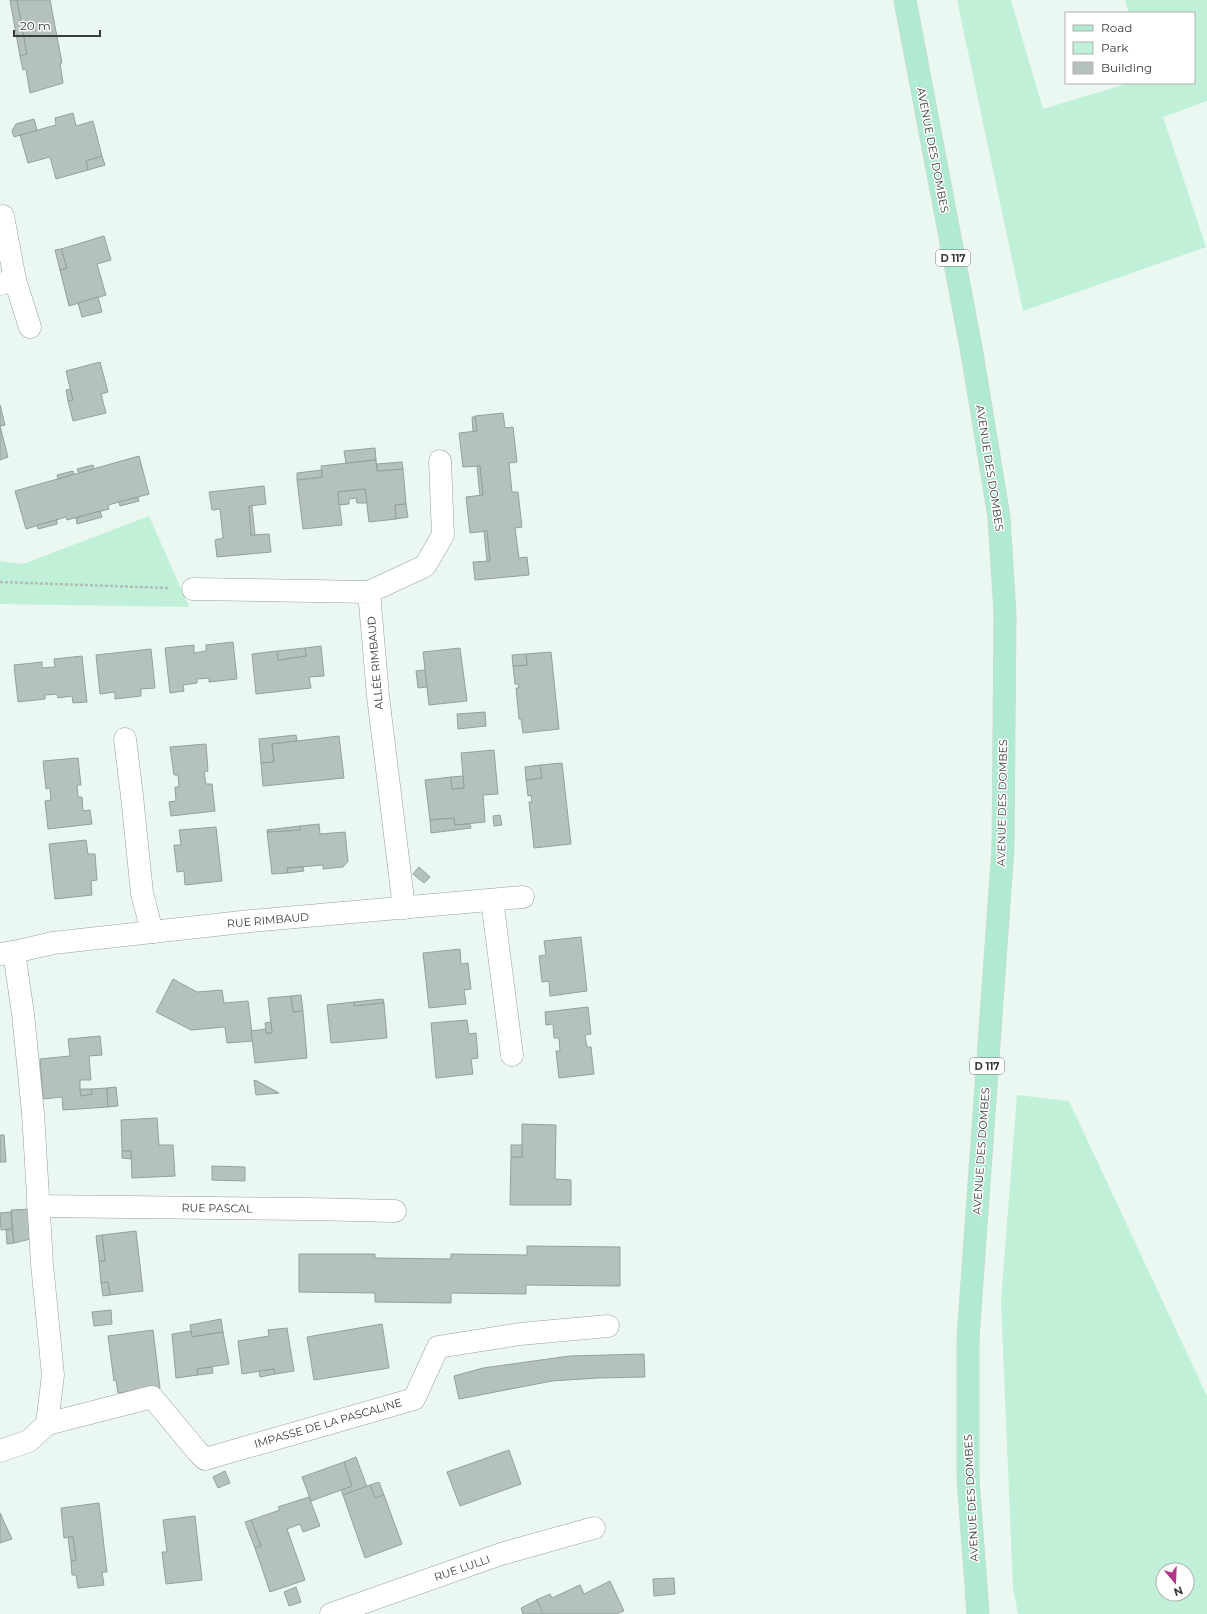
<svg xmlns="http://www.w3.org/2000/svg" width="1207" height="1614" font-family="Montserrat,sans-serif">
<rect width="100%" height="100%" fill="#ebf8f1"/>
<g fill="#c0f0d8" fill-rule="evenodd">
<polygon points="957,0 1011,0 1043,109 1129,83 1194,83 1194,13 1129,13 1125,0 1207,0 1207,101 1163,117 1206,247 1023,311"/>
<polygon points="149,516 189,607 0,604 0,561 23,564"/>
<path d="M1017 1095 1069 1101 1207 1396V1614H1018L1013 1588 1001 1300ZM1163 1570H1187V1594H1163Z"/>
</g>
<g fill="#b5c1bb" stroke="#94a09a">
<polygon points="10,0 17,0 27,54 20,56"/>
<polygon points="17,0 50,0 62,63 60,63 63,83 30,93 26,69 23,70 20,56 27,54"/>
<polygon points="73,113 76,126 93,121 102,156 86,161 88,170 56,179 50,157 28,163 20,135 56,125 55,118"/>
<polygon points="34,119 37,130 14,137 12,131 16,124"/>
<polygon points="102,156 105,165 88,170 86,161"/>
<polygon points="104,236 111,260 97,264 106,295 69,306 60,270 67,268 61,249"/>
<polygon points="61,249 67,268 60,270 55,250"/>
<polygon points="98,297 102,312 82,317 78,303"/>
<polygon points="100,362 108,392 101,394 106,413 73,421 68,401 73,400 66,371"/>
<polygon points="70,389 73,400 68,401 66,390"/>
<polygon points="0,405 5,425 0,426"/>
<polygon points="503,413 505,428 513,427 517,462 509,463 512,492 518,492 522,527 515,528 519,558 527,557 529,575 475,580 473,562 490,561 487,531 470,533 466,497 483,495 480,466 463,467 459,433 477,431 475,416"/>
<polygon points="472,417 475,417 477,431 473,431"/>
<polygon points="0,426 8,457 0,460"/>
<polygon points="375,448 376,460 346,463 344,451"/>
<polygon points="139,456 149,494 108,505 109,509 67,520 66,517 26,529 15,491"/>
<polygon points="376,460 377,471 403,469 406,504 395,505 396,519 369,522 365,489 338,492 342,525 303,529 297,480 322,477 321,466"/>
<polygon points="402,462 403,469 377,471 377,464"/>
<polygon points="93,465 94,469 79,473 77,469"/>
<polygon points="477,466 480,466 483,495 480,496"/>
<polygon points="322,470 322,477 297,480 297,473"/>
<polygon points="73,471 74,474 58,479 57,475"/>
<polygon points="264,486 266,504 249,506 251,535 269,534 271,552 217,557 215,540 223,538 220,509 212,510 209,492"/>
<polygon points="365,489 367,503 357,503 356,498 349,499 349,504 339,505 338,492"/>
<polygon points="138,497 139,501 120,506 119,502"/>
<polygon points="406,504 408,517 396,519 395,505"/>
<polygon points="249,506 252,506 255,535 251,535"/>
<polygon points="100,511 102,517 77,524 76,518"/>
<polygon points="57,520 57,524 38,529 37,525"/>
<polygon points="484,531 487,531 490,561 487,561"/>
<polygon points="233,642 237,679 209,682 209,678 197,679 197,683 183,685 184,691 170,693 165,648 194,645 194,653 206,651 206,645"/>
<polygon points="321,646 324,676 309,677 311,688 256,694 252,654 277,651 278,660 306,656 305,648"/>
<polygon points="305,648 306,656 278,660 277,651"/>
<polygon points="460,648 467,701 429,705 423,652"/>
<polygon points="151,649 155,688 141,689 141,696 115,699 115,692 100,694 96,655"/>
<polygon points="551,652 559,729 523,733 521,719 519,719 516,688 519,688 518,684 515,684 513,666 527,665 526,654"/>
<polygon points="526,654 527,665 513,666 512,655"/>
<polygon points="82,656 87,702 73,703 72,696 58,698 57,694 45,695 45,699 18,702 14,665 42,662 42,668 55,667 54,659"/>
<polygon points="425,670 427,687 418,688 416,671"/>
<polygon points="485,712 486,726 458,729 457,714"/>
<polygon points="296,735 297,741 272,744 274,762 261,763 259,739"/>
<polygon points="339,736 344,778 263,786 261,763 274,762 272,744"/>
<polygon points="206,744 208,771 204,772 206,784 212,784 215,811 171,816 169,802 176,801 175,787 179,787 178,775 174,775 170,747"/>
<polygon points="494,750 498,794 483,795 485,822 455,825 454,818 430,820 425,780 451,777 452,789 464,788 461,753"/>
<polygon points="78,758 81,785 77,785 78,797 82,797 83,811 90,810 92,824 48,829 45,801 51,800 50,788 46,789 43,761"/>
<polygon points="562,763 571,844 534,848 529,802 532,802 531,795 528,796 526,780 542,778 540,765"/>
<polygon points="540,765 542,778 526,780 525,767"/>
<polygon points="463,776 464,788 452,789 451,777"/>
<polygon points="500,815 502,825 494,826 493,816"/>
<polygon points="454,818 455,825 470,824 471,828 431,833 430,820"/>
<polygon points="319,824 320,834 345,832 348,861 343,867 323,869 323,865 287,868 288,873 272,874 267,832 300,830 300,826"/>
<polygon points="300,826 300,830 267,832 267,830"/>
<polygon points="216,827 222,881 185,885 184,871 177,872 174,845 181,845 179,830"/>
<polygon points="86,840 88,854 95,854 97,880 91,881 92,895 55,899 49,844"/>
<polygon points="303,867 304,871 288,873 287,868"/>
<polygon points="419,867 430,877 424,883 413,874"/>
<polygon points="581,937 587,991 550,996 549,981 542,982 539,956 546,955 544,941"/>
<polygon points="460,949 461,964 468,963 471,989 464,990 466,1004 429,1008 423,953"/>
<polygon points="173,979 197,992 222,990 224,1003 248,1001 253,1041 227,1043 225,1027 191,1030 156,1012"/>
<polygon points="301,995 303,1011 293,1012 291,996"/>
<polygon points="291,996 293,1012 303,1011 307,1058 255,1063 251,1031 266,1029 266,1033 272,1033 268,998"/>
<polygon points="383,999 384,1003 354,1006 354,1002"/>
<polygon points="354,1002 354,1006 384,1003 387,1038 331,1043 327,1005"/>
<polygon points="588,1007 591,1034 585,1035 587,1047 591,1047 594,1074 559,1078 556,1051 560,1051 559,1038 554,1038 553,1024 546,1025 545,1012"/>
<polygon points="467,1020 469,1034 476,1033 478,1058 471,1059 473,1074 436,1078 431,1023"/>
<polygon points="271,1022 272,1033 266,1033 265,1023"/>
<polygon points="100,1036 102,1055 89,1056 91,1080 80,1080 80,1089 81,1096 92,1094 91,1089 107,1088 108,1107 63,1110 62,1097 43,1099 40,1059 70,1056 68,1039"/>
<polygon points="254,1080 257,1081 279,1093 256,1095"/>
<polygon points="116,1087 118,1106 108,1107 107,1088"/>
<polygon points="80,1089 91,1089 92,1094 81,1096"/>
<polygon points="157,1118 159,1145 173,1145 175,1176 132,1178 131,1151 122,1151 121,1120"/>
<polygon points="522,1124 556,1125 555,1179 571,1180 571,1205 510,1205 511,1157 522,1157"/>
<polygon points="0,1135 4,1135 6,1162 0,1162"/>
<rect x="511" y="1145" width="11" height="12"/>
<polygon points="122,1151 131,1151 131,1159 122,1158"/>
<polygon points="212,1166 245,1167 245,1181 212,1180"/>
<polygon points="33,1209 35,1238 14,1243 11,1210"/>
<polygon points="11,1212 12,1229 1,1230 0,1213"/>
<polygon points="12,1229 14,1243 7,1244 6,1230"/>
<polygon points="136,1231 143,1291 110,1295 108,1282 101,1283 99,1261 105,1261 102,1235"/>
<polygon points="102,1235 105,1261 99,1261 96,1236"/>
<polygon points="527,1246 620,1247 620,1286 526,1285 526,1294 451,1293 451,1303 375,1302 375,1293 299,1292 299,1254 375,1254 375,1258 451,1259 451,1254 527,1255"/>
<polygon points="108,1282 110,1295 103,1296 101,1283"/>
<polygon points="111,1310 112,1324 94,1326 92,1312"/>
<polygon points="221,1319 223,1332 192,1337 190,1325"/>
<polygon points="382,1324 389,1368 314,1380 307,1337"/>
<polygon points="287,1328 294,1371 275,1374 274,1369 242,1374 238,1341 269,1336 268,1330"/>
<polygon points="153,1330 160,1388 118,1393 116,1380 114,1381 108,1336"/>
<polygon points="191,1331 192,1337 223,1332 229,1364 197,1369 198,1375 176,1378 172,1334"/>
<polygon points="644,1354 645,1377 598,1378 552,1381 459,1399 454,1376 483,1368 570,1356"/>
<polygon points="212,1367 213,1373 198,1375 197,1369"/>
<polygon points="274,1369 275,1374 260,1377 259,1371"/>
<polygon points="509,1450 521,1484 460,1506 447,1472"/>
<polygon points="356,1457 367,1487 343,1495 341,1490 352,1486 344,1462"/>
<polygon points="344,1462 352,1486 311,1501 302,1477"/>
<polygon points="225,1471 230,1483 218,1488 213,1477"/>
<polygon points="379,1482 384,1495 375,1498 370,1485"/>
<polygon points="370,1485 375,1498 384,1495 402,1544 365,1558 343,1495"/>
<polygon points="309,1497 320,1526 303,1532 300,1524 287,1529 305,1580 270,1592 255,1548 261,1546 251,1520 280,1510 278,1507"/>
<polygon points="99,1503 107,1572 102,1572 104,1585 78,1588 76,1575 72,1575 71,1561 76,1560 73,1537 64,1538 61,1508"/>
<polygon points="0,1513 12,1539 0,1543"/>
<polygon points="195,1516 202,1580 166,1584 162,1552 167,1552 163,1520"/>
<polygon points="251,1520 261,1546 255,1548 245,1522"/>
<polygon points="68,1537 73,1537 76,1560 71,1561"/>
<polygon points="674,1578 675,1594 654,1596 653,1579"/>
<polygon points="610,1581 624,1611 616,1614 543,1614 536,1600 550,1594 552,1598 580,1585 584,1594"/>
<polygon points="296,1587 301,1602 289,1606 284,1592"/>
<polygon points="537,1600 543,1614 523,1614 521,1608"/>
</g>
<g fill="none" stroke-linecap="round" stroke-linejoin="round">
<defs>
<g id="minor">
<polyline points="3,216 15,280"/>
<polyline points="0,284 15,280 30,327"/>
<polyline points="193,589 369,592 378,696 404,908"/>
<polyline points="369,592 425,566 443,535 440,461"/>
<polyline points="125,739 132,796 142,893 152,932"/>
<polyline points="492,900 512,1055"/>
<polyline points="14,952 53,943 251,921 523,897"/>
<polyline points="0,954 14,952 23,1014 33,1113 42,1264 53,1375 47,1424 29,1441 0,1451"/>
<polyline points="38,1206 308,1209 395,1211"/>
<polyline points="47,1424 152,1397 197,1451 205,1459 414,1399 438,1347 520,1334 608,1326"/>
<polyline points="331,1614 501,1554 594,1528"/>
</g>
<polyline id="major" points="905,0 972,353 999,517 1005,614 1003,848 968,1338 968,1478 978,1614"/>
</defs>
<use href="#minor" stroke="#95a19a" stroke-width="23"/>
<use href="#major" stroke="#d3d4d3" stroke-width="23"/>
<polyline stroke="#b3bdb8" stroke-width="2.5" stroke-dasharray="3 2" stroke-linecap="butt" points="0,582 168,588"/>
<use href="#minor" stroke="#fff" stroke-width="22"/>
<use href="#major" stroke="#b0ead0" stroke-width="22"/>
</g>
<g text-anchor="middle" stroke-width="3" stroke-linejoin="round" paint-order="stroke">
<g fill="#fff" stroke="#737674" stroke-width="1">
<rect x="936" y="250" width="34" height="16" rx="3"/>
<rect x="970" y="1058" width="34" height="16" rx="3"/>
</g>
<g font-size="10" font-weight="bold" fill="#373c39">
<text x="953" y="262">D 117</text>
<text x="987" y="1070">D 117</text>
</g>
<g font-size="11" fill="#373c39" stroke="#fff">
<text transform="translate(933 150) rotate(79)" y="4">AVENUE DES DOMBES</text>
<text transform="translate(990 468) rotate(81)" y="4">AVENUE DES DOMBES</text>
<text transform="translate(375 663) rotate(-95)" y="4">ALLÉE RIMBAUD</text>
<text transform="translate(1002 803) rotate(-89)" y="4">AVENUE DES DOMBES</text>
<text transform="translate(268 920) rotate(-5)" y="4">RUE RIMBAUD</text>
<text transform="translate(981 1151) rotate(-86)" y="4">AVENUE DES DOMBES</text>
<text transform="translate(217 1208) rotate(1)" y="4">RUE PASCAL</text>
<text transform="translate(328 1423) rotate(-16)" y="4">IMPASSE DE LA PASCALINE</text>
<text transform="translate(971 1498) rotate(-93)" y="4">AVENUE DES DOMBES</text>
<text transform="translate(462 1568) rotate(-19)" y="4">RUE LULLI</text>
</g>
</g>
<rect x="1065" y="12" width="130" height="72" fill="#ffffff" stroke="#afb1b0"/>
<rect x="1073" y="25" width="20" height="6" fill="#b0ead0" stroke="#afb1b0"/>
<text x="1101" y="32" font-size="12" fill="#373c39">Road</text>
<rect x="1073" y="42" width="20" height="12" fill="#c0f0d8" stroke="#afb1b0"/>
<text x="1101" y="52" font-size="12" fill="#373c39">Park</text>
<rect x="1073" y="62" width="20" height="12" fill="#b5c1bb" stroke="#afb1b0"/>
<text x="1101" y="72" font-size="12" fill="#373c39">Building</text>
<g transform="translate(1175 1582) rotate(161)"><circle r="19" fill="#ffffff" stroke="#afb1b0"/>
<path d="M0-3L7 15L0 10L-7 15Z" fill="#b2378a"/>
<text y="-6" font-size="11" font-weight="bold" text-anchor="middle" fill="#373c39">N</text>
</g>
<path d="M14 30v6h86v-6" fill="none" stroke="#373c39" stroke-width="2"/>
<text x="20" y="30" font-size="12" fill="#373c39" stroke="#ffffff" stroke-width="3" paint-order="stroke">20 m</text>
</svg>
